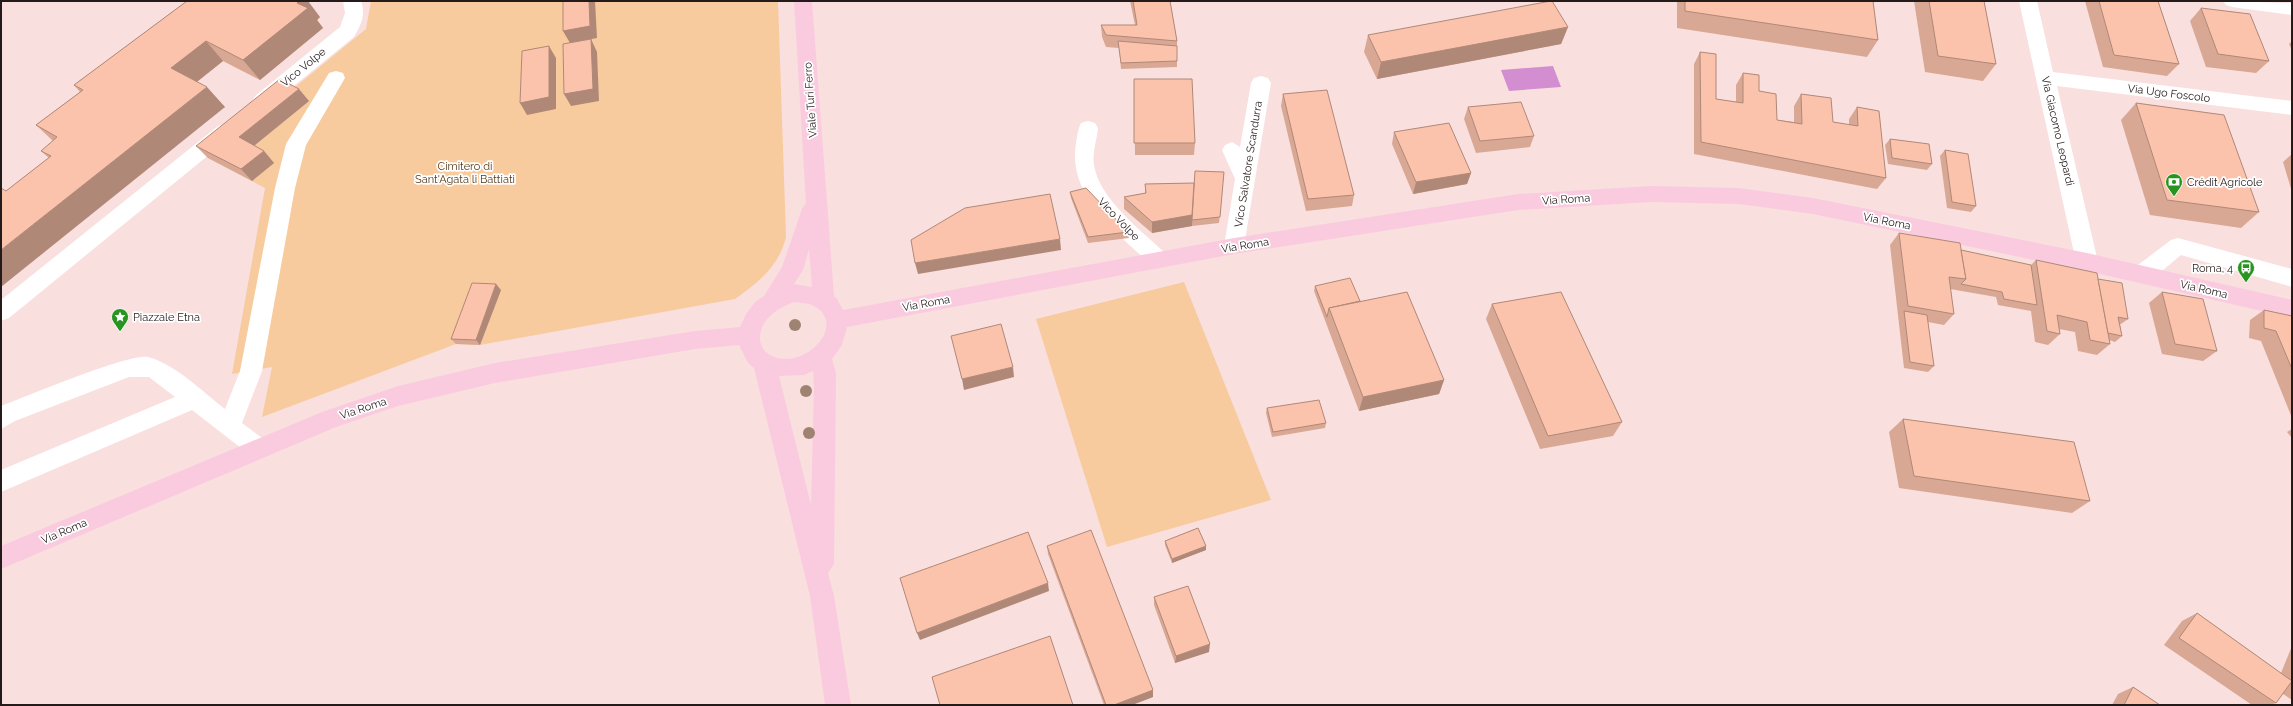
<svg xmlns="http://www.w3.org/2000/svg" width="2293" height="706" font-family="Raleway,sans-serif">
<rect width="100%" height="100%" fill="#fadfdf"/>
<g fill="#f7cb9d">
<path d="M371 1H778L786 237C779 266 759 282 735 299L480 345 456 344 262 417 272 367 232 374 265 188 208 158 366 29Z"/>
<polygon points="1184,282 1271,500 1107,547 1036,319"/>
</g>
<polygon fill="#d38ed1" points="1553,66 1561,87 1509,91 1501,70"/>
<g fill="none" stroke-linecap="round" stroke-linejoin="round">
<g fill="#fff" fill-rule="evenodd">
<path d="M343 1H361C366 15 361 25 354 37L269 106 262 108 255 106 252 101 255 96 340 27 345 13Z"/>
<polygon points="2019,1 2037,1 2053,72 2292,101 2292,115 2057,86 2098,262 2094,268 2087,271 2080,268 2076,262"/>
<polygon points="2223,1 2292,3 2292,15 2232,7 2226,5"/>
<path d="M336 71 343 73 345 78 306 145 295 188 262 371 242 423 266 441 270 448 266 455 258 458 250 455 192 410 1 492V470L175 397 149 377H129L15 421 1 429V406C25 397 129 353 148 357 175 364 203 392 225 409L240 371 275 188 286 144 329 73Z"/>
<polygon points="1261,76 1268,78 1271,83 1244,246 1241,252 1234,254 1227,252 1224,246 1235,179 1222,150 1225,145 1232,142 1240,147 1251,83 1254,78"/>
<path d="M1088 121 1095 123 1098 128C1097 140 1092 153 1094 165 1099 199 1142 231 1165 253L1168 259 1165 265 1158 267 1151 265C1117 232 1067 196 1076 143 1077 136 1078 129 1081 123Z"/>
<polygon points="225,124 232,126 235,131 232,136 9,318 1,321 1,300 218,126"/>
<path d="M2178 238 2292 269V287L2181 255C2168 265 2150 286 2134 280L2130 274 2134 268 2171 240Z"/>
</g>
<path fill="#facbdf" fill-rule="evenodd" d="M794 1H812L834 296 837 299 843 310 1234 238 1518 194 1651 186 1738 188 1813 198 2087 253 2292 300V318L2087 271 1813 214 1738 204 1651 202 1518 210 1234 254 847 327 842 345 832 359 836 373 834 564 828 573 834 596 851 705H825L810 596 754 368 748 363 739 345 695 349 495 383 398 406 336 427 1 569V546L322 412 398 386 495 363 695 331 740 327 746 314 755 302 764 296 782 267 802 209 806 203ZM809 249 812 287 794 284 803 270ZM794 302C800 303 807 303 812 305 850 323 805 371 772 356 765 353 761 348 760 340 759 320 777 308 794 302ZM813 371 814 387 811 505 779 376 804 375Z"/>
</g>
<g fill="#9f8372">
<circle cx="795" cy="325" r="6"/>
<circle cx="806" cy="391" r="6"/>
<circle cx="809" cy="433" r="6"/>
</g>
<g fill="#d9a894">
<polygon points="187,1 320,17 317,20 323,28 260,80 223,61 197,82 225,107 6,191 49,158 41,151 53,141 36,125 80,92 74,85"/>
<polygon points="1130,1 1170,1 1177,41 1177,67 1121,69 1119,48 1106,47 1102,37 1101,25 1135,25"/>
<polygon points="1677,1 1873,1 1878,40 1867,57 1677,28"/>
<polygon points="1914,1 1984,1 1996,64 1983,81 1925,72"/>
<polygon points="2085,1 2158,1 2179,64 2167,76 2103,67"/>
<polygon points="2201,8 2269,61 2256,73 2206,67 2190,21"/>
<polygon points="1568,27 1561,44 1377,79 1364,52 1368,35"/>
<polygon points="2292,41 2292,50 2289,44"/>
<polygon points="1700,52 1716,99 1736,102 1736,85 1743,73 1759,91 1777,120 1794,122 1794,106 1801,94 1833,122 1849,125 1849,119 1857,107 1886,178 1877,189 1694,154 1694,64"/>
<polygon points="1134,79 1195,143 1194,155 1135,155"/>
<polygon points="1283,94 1354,195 1352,206 1306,211 1281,106"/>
<polygon points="309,101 254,146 264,151 274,163 252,181 208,158 196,146"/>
<polygon points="2136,103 2259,212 2241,228 2150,215 2121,120"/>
<polygon points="1468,107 1534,136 1530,147 1476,153 1464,119"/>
<polygon points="1394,132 1471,173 1467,184 1413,194 1392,144"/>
<polygon points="1890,139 1932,164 1927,170 1888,164 1885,145"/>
<polygon points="1945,150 1976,206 1971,212 1947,208 1940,156"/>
<polygon points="2292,154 2292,192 2283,162"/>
<polygon points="1224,172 1219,223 1192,226 1152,233 1124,209 1124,197 1145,193 1145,184 1194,183"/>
<polygon points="1070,192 1128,232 1129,238 1088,243 1071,198"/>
<polygon points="1899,233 1961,250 2031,265 2036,260 2098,279 2128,319 2121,324 2120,324 2122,336 2115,342 2109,340 2110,344 2097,355 2078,351 2075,332 2059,329 2060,334 2048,345 2035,342 2031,311 1998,305 1996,297 1950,289 1954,314 1944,325 1928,322 1934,366 1928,372 1904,368 1890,245"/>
<polygon points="1315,286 1360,301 1444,380 1439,394 1359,411 1314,291"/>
<polygon points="501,290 480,345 456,344 451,339"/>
<polygon points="2162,292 2217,351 2203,361 2162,354 2149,303"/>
<polygon points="1492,304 1622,422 1613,436 1540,449 1486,319"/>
<polygon points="2264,310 2292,316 2292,418 2261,341 2249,338 2250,320"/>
<polygon points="1267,408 1326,423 1325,428 1272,437 1266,413"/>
<polygon points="1903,419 2090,501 2072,513 1899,488 1889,432"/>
<polygon points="2292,429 2292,438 2287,432"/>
<polygon points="1165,541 1206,546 1206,550 1172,563 1165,545"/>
<polygon points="1047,546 1153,697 1132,705 1104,705 1048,554"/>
<polygon points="1154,597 1209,652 1175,663 1154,605"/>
<polygon points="2197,613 2281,673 2292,646 2292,700 2283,694 2276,703 2270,705 2252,705 2164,645 2182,621"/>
<polygon points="2133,687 2160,705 2112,705 2118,694"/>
</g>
<g fill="#b08878">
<polygon points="299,1 308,1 320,17 317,20 323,28 260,80 243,60"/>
<polygon points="589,1 595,1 597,38 570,43 563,31"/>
<polygon points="1568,27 1561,44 1377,79 1381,62"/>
<polygon points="591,39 597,52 599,101 571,106 564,94"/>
<polygon points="206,41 223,61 189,88 171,68"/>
<polygon points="549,46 556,58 556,109 527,115 520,103"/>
<polygon points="207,87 225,107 1,287 1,250"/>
<polygon points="299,89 309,101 250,149 239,137"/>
<polygon points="264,151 274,163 252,181 241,169"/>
<polygon points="1471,173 1467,184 1413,194 1416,182"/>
<polygon points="1194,183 1192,226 1152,233 1152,222"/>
<polygon points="1060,239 1061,250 918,274 915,263"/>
<polygon points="496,284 501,290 480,345 476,340"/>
<polygon points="1013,367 1014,377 964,390 962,379"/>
<polygon points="1444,380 1439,394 1359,411 1363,397"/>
<polygon points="1206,546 1206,550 1172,563 1172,559"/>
<polygon points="1048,583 1049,591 920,640 917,633"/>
<polygon points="1210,644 1209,652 1175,663 1176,656"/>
<polygon points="1153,690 1153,697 1132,705 1114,705"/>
</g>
<g fill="#fcc3ac" stroke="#b08878">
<polygon points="187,1 299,1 297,3 308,8 243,60 206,41 171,68 207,87 1,250 1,188 6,191 51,156 41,151 57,137 36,125 83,90 74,85"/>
<polygon points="563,1 589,1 590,26 563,31"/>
<polygon points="1133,1 1170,1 1177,41 1106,35 1101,25 1137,25"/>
<polygon points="1551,1 1552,1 1568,27 1381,62 1368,35"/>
<polygon points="1685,1 1873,1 1878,40 1685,11"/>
<polygon points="1929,1 1984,1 1996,64 1938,56"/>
<polygon points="2099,1 2158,1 2179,64 2114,55"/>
<polygon points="2201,8 2250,14 2269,61 2218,54"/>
<polygon points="591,39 593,89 564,94 563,44"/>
<polygon points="1118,41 1177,46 1177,61 1121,63"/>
<polygon points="549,46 549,97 520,103 522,51"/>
<polygon points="1700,52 1716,54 1716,99 1743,103 1743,73 1759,75 1759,91 1776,94 1777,120 1802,124 1801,94 1831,98 1833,122 1858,126 1857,107 1879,111 1886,178 1701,142"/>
<polygon points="280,79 299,89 239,137 264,151 241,169 196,146"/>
<polygon points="1134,79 1192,79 1195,143 1134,143"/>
<polygon points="1327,90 1354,195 1308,199 1283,94"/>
<polygon points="1521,102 1534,136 1480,141 1468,107"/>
<polygon points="2136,103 2224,115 2259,212 2167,200"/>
<polygon points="1449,123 1471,173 1416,182 1394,132"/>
<polygon points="1890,139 1929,144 1932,164 1892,158"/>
<polygon points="1945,150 1968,154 1976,206 1952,202"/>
<polygon points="1195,171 1224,172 1220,217 1192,220"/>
<polygon points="1194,183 1192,215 1152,222 1124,197 1146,193 1145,184"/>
<polygon points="1086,188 1128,232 1088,237 1070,192"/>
<polygon points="1050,194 1060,239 915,263 911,240 965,208"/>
<polygon points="1899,233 1960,243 1966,279 1949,277 1954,314 1908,306"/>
<polygon points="1961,250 2031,265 2037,305 2004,299 2002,292 1961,284 1966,279"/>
<polygon points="2036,260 2097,273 2110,344 2090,340 2087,322 2057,315 2060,334 2047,331"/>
<polygon points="1350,278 1360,301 1329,308 1327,317 1315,286"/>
<polygon points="2098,279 2122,283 2128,319 2118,317 2122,336 2108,333"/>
<polygon points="472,283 496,284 476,340 451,339"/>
<polygon points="1407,292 1444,380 1363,397 1329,308"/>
<polygon points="1561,292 1622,422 1548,436 1492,304"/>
<polygon points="2162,292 2203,299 2217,351 2175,344"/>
<polygon points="2264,310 2292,316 2292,369 2276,331 2264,328"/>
<polygon points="1904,311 1927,315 1934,366 1910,362"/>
<polygon points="1001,324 1013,367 962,379 951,336"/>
<polygon points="1319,400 1326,423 1273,432 1267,408"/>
<polygon points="1903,419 2074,442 2090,501 1914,476"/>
<polygon points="1198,528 1206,546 1172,559 1165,541"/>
<polygon points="1091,530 1153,690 1114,705 1106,705 1047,546"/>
<polygon points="1028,532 1048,583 917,633 900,578"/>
<polygon points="1188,586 1210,644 1176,656 1154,597"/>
<polygon points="2197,613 2292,681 2276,703 2179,638"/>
<polygon points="1050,636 1073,705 940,705 932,677"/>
<polygon points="2133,687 2160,705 2124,705"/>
</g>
<defs>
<symbol id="bank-pin" viewBox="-11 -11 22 30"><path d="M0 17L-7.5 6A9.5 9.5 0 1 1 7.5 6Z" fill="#279520" stroke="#fff"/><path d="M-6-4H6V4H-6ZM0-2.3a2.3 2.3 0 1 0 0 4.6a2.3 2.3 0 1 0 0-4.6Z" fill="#fff"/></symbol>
<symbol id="bus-pin" viewBox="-11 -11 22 30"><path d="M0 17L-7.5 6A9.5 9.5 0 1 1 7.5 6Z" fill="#279520" stroke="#fff"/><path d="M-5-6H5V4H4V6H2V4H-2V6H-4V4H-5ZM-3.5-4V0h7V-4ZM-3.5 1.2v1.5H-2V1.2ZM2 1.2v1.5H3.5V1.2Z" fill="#fff"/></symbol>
<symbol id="sight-pin" viewBox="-11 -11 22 30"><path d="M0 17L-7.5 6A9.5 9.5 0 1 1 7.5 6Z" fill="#279520" stroke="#fff"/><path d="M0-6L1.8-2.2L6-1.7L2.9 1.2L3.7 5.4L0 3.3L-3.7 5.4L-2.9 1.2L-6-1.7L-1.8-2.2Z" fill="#fff"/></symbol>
</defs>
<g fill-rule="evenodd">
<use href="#bank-pin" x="2164" y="172" width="20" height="27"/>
<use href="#bus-pin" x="2236" y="258" width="20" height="27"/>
<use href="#sight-pin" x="110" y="307" width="20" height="27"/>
</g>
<g text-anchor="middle" stroke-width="3.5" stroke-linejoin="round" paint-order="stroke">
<g font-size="11" fill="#241a1a" stroke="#fff">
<text transform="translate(303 67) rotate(-39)" y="4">Vico Volpe</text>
<text transform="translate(2169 93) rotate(7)" y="4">Via Ugo Foscolo</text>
<text transform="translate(810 100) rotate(-94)" y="4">Viale Turi Ferro</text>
<text transform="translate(2058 131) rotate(77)" y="4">Via Giacomo Leopardi</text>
<text transform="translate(1248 164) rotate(-81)" y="4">Vico Salvatore Scandurra</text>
<text transform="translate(1566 199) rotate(-4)" y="4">Via Roma</text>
<text transform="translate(1119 219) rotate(46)" y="4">Vico Volpe</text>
<text transform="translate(1887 221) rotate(11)" y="4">Via Roma</text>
<text transform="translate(1245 245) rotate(-9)" y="4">Via Roma</text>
<text transform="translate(2204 289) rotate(13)" y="4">Via Roma</text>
<text transform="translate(926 303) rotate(-10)" y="4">Via Roma</text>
<text transform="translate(363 408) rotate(-18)" y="4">Via Roma</text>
<text transform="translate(64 531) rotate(-23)" y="4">Via Roma</text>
</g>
<g font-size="11" fill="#543818" stroke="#fff">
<text x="465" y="170">Cimitero di<tspan x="465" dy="13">Sant'Agata li Battiati</tspan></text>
</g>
<g font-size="11" fill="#241a1a" stroke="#fff" text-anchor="start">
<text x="2187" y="186">Crédit Agricole</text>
<text x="2233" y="272" text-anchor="end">Roma, 4</text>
<text x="133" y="321">Piazzale Etna</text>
</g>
</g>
<rect width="2293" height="706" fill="none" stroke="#241a1a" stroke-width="4"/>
</svg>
